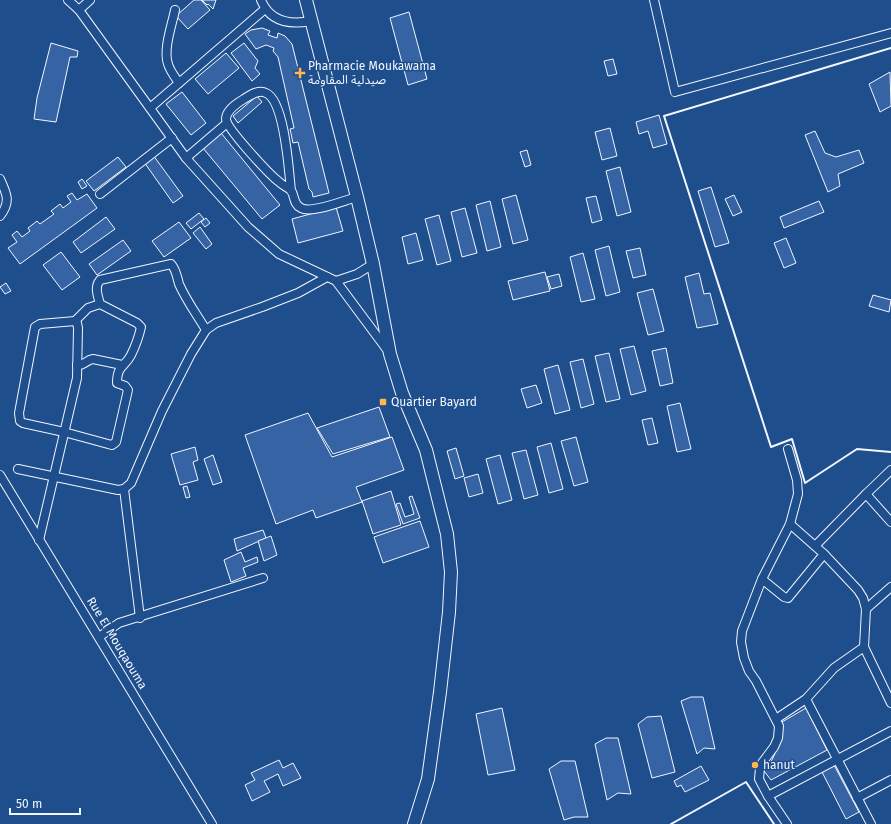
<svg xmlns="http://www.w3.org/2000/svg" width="891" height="824" font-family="'Fira Sans','Noto Sans Arabic',sans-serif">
<rect width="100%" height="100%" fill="#1f4e8c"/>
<g fill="#3563a3" stroke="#f2f6ff">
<polygon points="194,0 201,0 210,10 188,29 176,16"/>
<polygon points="202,0 216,0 213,9 208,4 207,5"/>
<polygon points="409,12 427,79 408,85 390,18"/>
<polygon points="262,28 270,31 268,35 277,38 278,33 285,36 292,44 329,193 313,197 312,192 309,189 298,142 293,143 290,129 294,128 278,57 273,51 274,48 266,45 256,49 245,34 251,30"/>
<polygon points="51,43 78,51 77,57 70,57 56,122 34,119 37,98"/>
<polygon points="244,43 258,61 255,68 260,74 252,81 231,53"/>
<polygon points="226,53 239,68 208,94 195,79"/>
<polygon points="613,59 617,74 608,76 604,61"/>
<polygon points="890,72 891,106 880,112 869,84"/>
<polygon points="182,92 206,123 191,135 166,104"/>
<polygon points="257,96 262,102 238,123 233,116"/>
<polygon points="659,115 667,144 653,148 648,131 639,134 636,122"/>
<polygon points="610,128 617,156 602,160 595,132"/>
<polygon points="815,131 825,153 836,157 859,150 864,163 838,174 840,186 828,192 805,135"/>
<polygon points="221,133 280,205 262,219 203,148"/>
<polygon points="527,150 531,165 525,167 520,152"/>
<polygon points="153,155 183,196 173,203 144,162"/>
<polygon points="118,157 126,167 94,191 86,181"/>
<polygon points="620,167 631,212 617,216 606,171"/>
<polygon points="82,179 87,186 82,189 78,182"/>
<polygon points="711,187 729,243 715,247 698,191"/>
<polygon points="72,193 77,200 87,194 97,208 20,264 8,248 17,242 12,235 17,231 22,237 30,231 28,228 37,221 40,224 54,214 51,211 60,204 63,208 71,202 67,196"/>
<polygon points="516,195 528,240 513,244 502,199"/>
<polygon points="734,195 742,212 733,216 725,199"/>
<polygon points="596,196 602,220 592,223 586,198"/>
<polygon points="490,201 501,247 487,251 476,205"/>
<polygon points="819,201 824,212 784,228 780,217"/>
<polygon points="336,207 343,231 298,243 292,219"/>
<polygon points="465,208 477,253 462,257 451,212"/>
<polygon points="199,213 204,219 191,229 186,223"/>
<polygon points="439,215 451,261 437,265 425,219"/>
<polygon points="106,217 115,229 81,253 73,242"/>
<polygon points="206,218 210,223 205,227 201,222"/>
<polygon points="179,222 191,238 164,257 152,241"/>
<polygon points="200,227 212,244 206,249 193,233"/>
<polygon points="416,233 423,260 408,264 402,237"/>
<polygon points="786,238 796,263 784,268 774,243"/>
<polygon points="123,240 131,251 97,275 89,264"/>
<polygon points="609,246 620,292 606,296 595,250"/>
<polygon points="640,248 646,275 633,278 626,251"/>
<polygon points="61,252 80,277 62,290 43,265"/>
<polygon points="583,253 595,299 581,302 570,257"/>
<polygon points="545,272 550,291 513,300 508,281"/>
<polygon points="699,273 704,294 710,293 718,324 697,328 685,277"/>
<polygon points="559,274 562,286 551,289 547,277"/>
<polygon points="6,283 11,291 5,294 0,287"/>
<polygon points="653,289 664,331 648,335 637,293"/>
<polygon points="873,295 891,300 889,312 869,306"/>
<polygon points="634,346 646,391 631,395 620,349"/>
<polygon points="666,348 673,383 660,386 652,351"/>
<polygon points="609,353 620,399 606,402 595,356"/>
<polygon points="583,359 594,404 581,408 570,362"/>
<polygon points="558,365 570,410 555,414 544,369"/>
<polygon points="536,385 542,403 527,408 521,389"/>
<polygon points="680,403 691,449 677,452 667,406"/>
<polygon points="379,407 390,437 333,454 317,428"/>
<polygon points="308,413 332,457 392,437 404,470 356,487 362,502 316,518 313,510 276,524 245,435"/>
<polygon points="652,418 658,443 648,445 642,420"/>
<polygon points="576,437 588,482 574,486 561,441"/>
<polygon points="551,443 563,489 549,493 537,447"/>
<polygon points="195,447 198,460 193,462 198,480 180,485 171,454"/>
<polygon points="456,448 464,476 455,479 447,451"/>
<polygon points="526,450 538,495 524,499 512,453"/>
<polygon points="213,455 222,482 213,485 204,459"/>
<polygon points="500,455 512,500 498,504 486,459"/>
<polygon points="478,474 483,493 469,497 464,478"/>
<polygon points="187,486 190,497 186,498 183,487"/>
<polygon points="391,491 401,525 373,534 362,501"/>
<polygon points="412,496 420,518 403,524 396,504 400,503 405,517 414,514 409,497"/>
<polygon points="420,521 429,547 383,563 374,537"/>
<polygon points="263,530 266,538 237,551 234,539"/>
<polygon points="271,536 277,555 264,561 258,541"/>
<polygon points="241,552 245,562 257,557 258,562 243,568 246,576 231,582 224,560"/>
<polygon points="691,697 703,697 715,749 704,748 697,754 681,701"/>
<polygon points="502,708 515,770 488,775 476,714"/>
<polygon points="806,708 827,750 771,780 764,771 772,760 781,740 782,722"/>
<polygon points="661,716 675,772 652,778 638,724 647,717"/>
<polygon points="606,738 618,738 631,794 618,793 607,800 595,744"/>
<polygon points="279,760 283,768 293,763 301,778 283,786 278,774 264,781 270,792 252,801 245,785 255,780 251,773"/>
<polygon points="561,761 575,761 588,817 574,817 564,820 549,769"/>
<polygon points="834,765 859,812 846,819 822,772"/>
<polygon points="701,766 709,780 685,792 681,785 677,787 674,781"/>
</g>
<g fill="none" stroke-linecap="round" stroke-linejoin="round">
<defs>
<g id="street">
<polyline points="68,0 79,10 186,158 248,227 279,254 336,281 388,351"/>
<path d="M261 0C270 22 290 25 311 21"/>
<polyline points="654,0 675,92 891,33"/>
<polyline points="79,10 90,0"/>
<path d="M175 10C172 25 163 49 168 64 170 71 175 77 179 83"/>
<polyline points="150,108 265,9"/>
<polyline points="186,158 227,123"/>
<path d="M0 179C7 194 11 202 0 216"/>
<path d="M291 191C289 172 285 101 266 93 259 89 250 95 244 99 237 103 226 111 226 119 226 128 269 174 278 181 282 185 287 187 291 190 295 196 293 204 301 208 312 214 345 200 357 197"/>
<polyline points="100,194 172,138"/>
<polyline points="336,281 357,274 373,264"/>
<path d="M100 304 88 308 75 321 40 324 35 327 19 413 20 421 23 423 64 432 108 444 112 445 116 442 128 390 125 386 117 383C117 365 125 367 131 355 135 347 139 336 141 327L137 323 100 304C98 296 94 287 100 280L171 264C176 269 177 277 179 284 186 300 197 315 206 330"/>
<path d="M77 365C84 366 86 360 93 359L122 365"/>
<polyline points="18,469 118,490 124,489 131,483 162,411 191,354 206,330 216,323 262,307 298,293 327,277"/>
<polyline points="0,475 212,824"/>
<polyline points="124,489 140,618"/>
<polyline points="866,494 891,522"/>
<polyline points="790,524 824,554 858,590 863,598 866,609 864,647 891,703"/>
<polyline points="39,540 77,378 78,328 77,323 75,321"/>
<polyline points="815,546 866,494 891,470"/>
<polyline points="762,579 784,597 788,598 824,554"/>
<polyline points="866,609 891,587"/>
<polyline points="99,637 119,623 263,578"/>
<polyline points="806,699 871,824"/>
<polyline points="776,719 806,699 834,668 864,647"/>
<polyline points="768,796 891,731"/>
<polyline points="857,798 891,780"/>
<polyline points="787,824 768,796 759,779 760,768 762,763 774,747 778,738 779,726 756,681 749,671 744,658 741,642 742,631 762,579 790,524 798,494 797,480 788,449"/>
</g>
<polyline id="secondary" points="306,0 357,197 373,264 390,354 402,393 426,450 447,534 451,572 449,612 440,692 428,779 414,824"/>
</defs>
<use href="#street" stroke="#f2f6ff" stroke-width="10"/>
<use href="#secondary" stroke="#f2f6ff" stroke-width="14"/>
<use href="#street" stroke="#1f4e8c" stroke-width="8"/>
<use href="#secondary" stroke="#1f4e8c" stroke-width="12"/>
<g stroke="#f2f6ff" stroke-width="2">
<polyline points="891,48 664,116 771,447 792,439 805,483 857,449 891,452"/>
<polyline points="671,824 746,782 774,824"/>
</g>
</g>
<g fill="#ffb74d" stroke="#1f4e8c" stroke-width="1.5">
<path d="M298 67h4v4h4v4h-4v4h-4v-4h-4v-4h4z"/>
<rect x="379" y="398" width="8" height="8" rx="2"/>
<circle cx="755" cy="765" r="4"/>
</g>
<g text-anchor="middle" stroke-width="3" stroke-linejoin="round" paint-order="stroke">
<g font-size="12" fill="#f2f6ff" stroke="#1f4e8c" text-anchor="start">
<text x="308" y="70">Pharmacie Moukawama<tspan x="308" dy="14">صيدلية المقاومة</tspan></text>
<text x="391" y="406">Quartier Bayard</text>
<text x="763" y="769">hanut</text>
</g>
<g font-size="12" fill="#f2f6ff" stroke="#1f4e8c">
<text transform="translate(117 643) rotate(59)" y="4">Rue El Mouqaouma</text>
</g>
</g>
<path d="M10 808v6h70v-6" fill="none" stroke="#f2f6ff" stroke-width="2"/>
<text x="16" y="808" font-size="12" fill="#f2f6ff" stroke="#1f4e8c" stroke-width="3" paint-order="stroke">50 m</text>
</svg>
